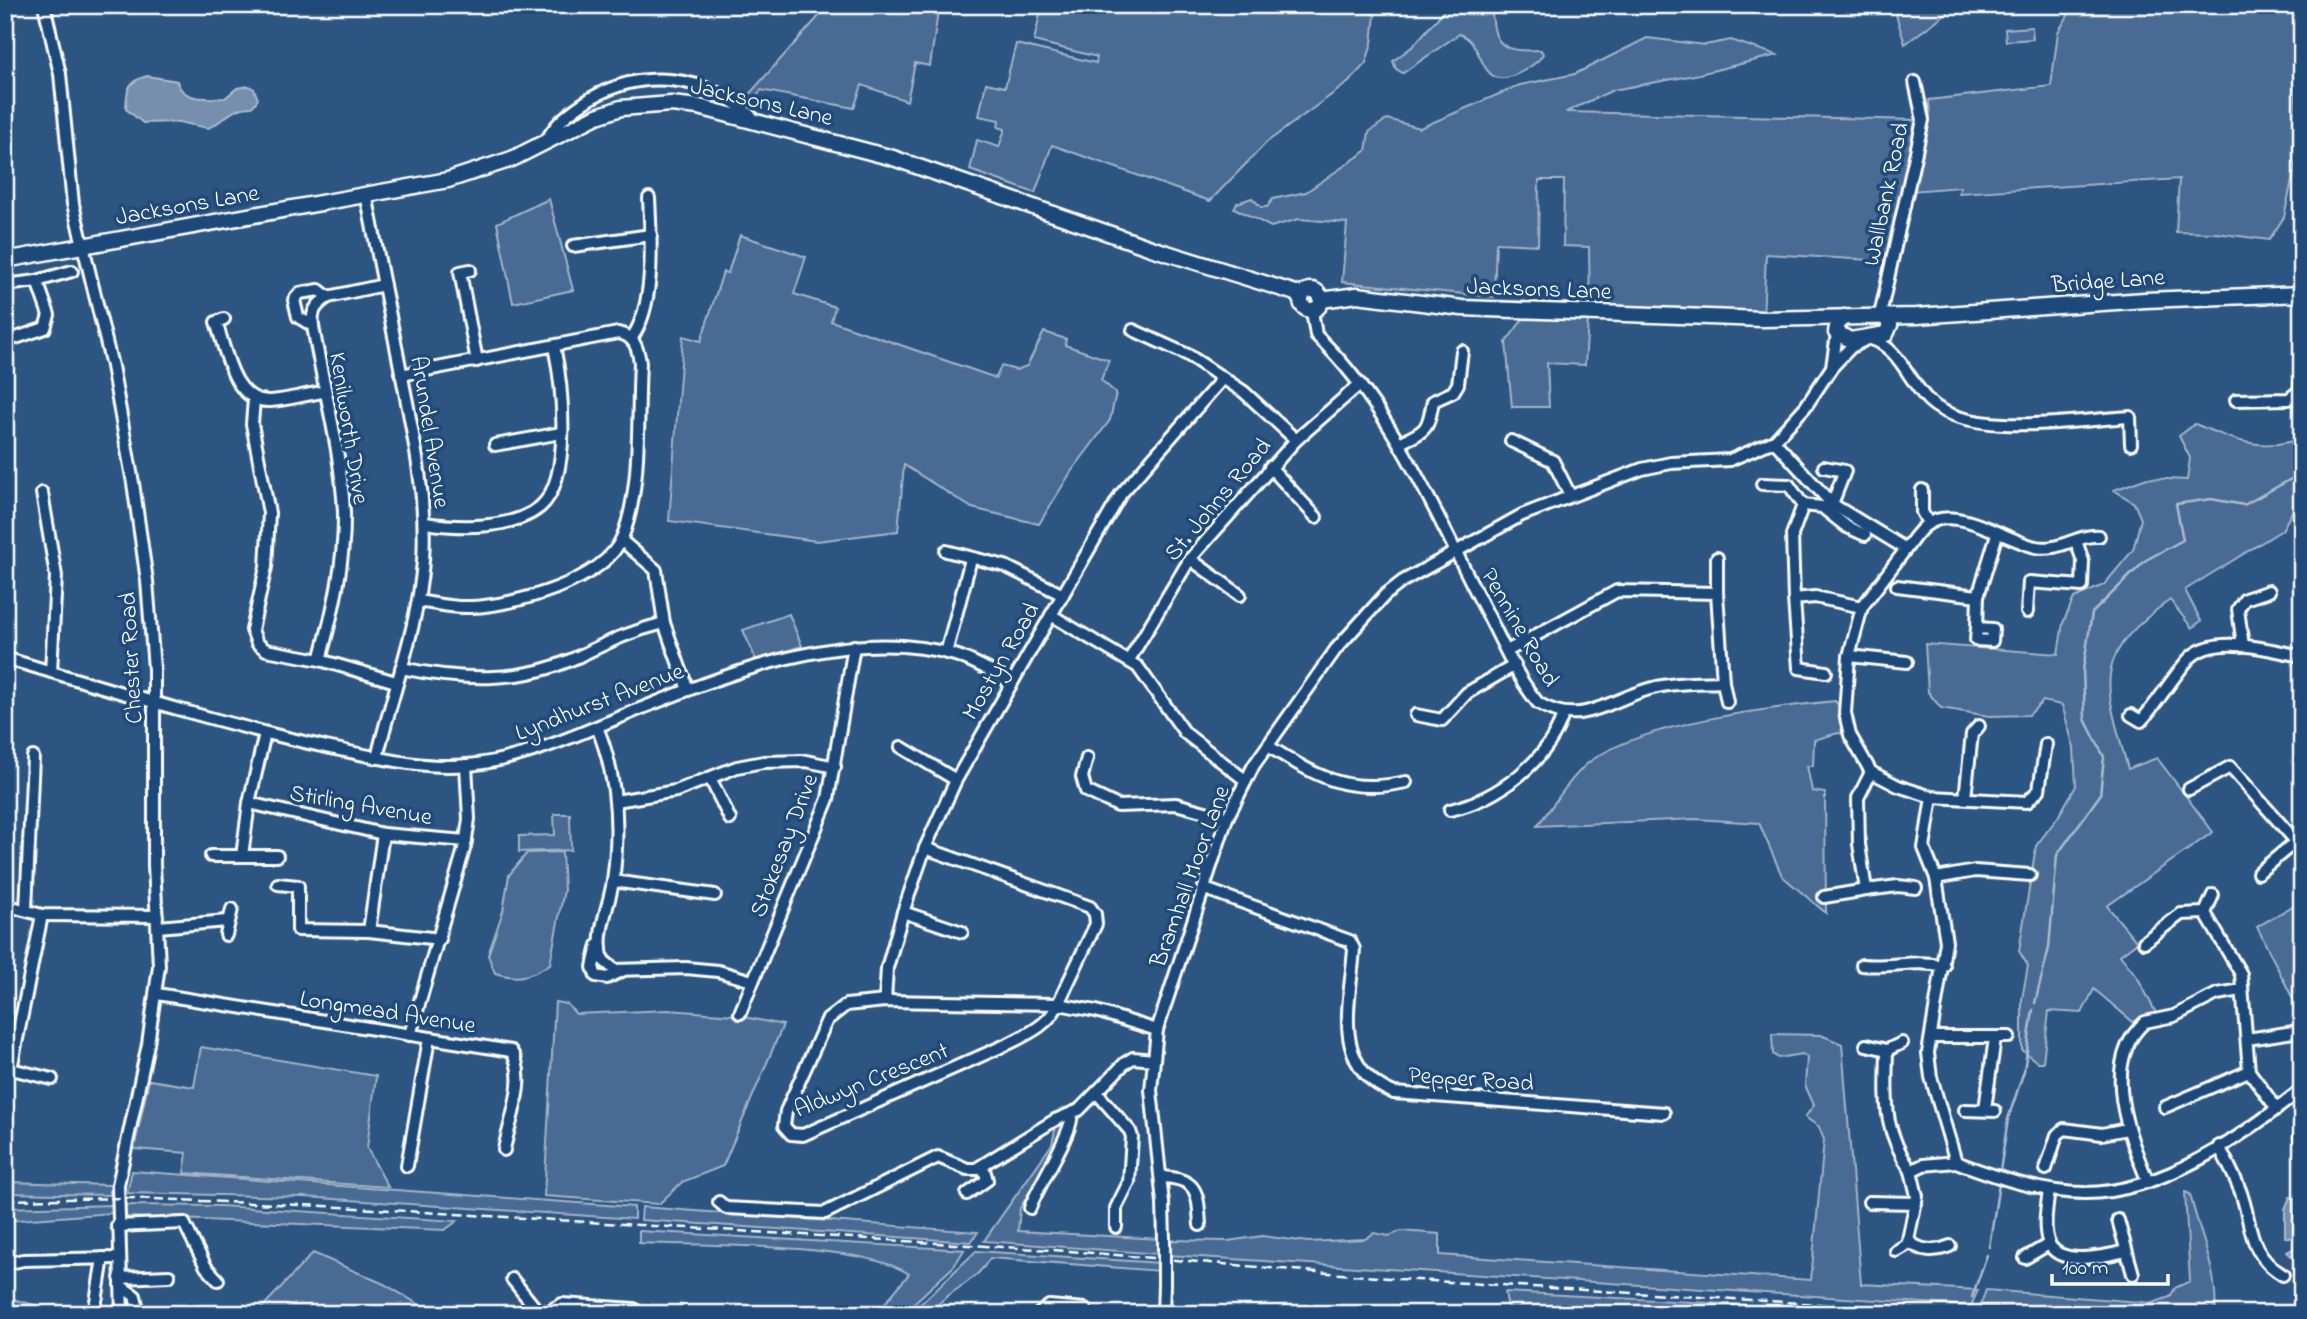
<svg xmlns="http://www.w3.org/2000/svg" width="2307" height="1319" font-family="'Indie Flower',sans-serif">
<rect width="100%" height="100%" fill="#2c5582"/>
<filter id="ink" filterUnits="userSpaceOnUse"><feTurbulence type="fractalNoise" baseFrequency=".0143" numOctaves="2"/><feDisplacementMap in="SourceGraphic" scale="14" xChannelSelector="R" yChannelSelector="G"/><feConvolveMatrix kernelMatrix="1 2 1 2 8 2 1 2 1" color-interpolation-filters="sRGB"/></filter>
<g filter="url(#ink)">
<g fill="#486b92" stroke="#a4b5c8" stroke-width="2">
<polygon points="829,5 939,5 930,66 915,63 907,101 862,85 854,108 761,90 753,103 744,100"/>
<polygon points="1042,5 1344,5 1375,15 1372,43 1366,63 1349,82 1267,142 1210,201 1052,145 1035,193 970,170 977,140 999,147 1005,129 998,127 999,120 979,116 986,83 1005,87 1016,44 1096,63 1097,57 1034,41"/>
<path d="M1449 5H1489C1493 12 1492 20 1494 28 1498 53 1521 51 1541 50L1543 54C1539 62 1531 66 1523 71 1476 98 1488 42 1459 34L1403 73 1396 69 1393 61 1413 46Z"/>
<polygon points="1893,5 2001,5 1952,9 1905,44"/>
<polygon points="2042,5 2302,5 2302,51 2293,51 2299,148 2284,217 2269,240 2216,233 2176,232 2179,179 1959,193 1960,187 1911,191 1930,119 1929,100 2051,86 2058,32 2069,14"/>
<polygon points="2032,27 2033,39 2006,41 2005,29"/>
<polygon points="1647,38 1705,45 1731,40 1777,55 1695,75 1613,90 1566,112 1920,120 1888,261 1766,254 1763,319 1590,313 1589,247 1563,246 1564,180 1539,180 1538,245 1496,243 1494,297 1342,282 1347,223 1299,219 1271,227 1234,208 1237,203 1252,198 1261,207 1267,207 1273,199 1306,192 1366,151 1369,132 1387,119 1420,128 1520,85 1575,74"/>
<polygon points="549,199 573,290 513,303 497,223"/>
<polygon points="740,235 806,257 794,294 835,307 831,321 996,378 1001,366 1016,370 1027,366 1044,332 1066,339 1065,345 1109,360 1101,380 1116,393 1110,420 1071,472 1039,524 972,508 904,465 898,531 817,541 669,521 683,336 701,341 723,272 728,273"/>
<polygon points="1523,319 1588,320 1585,365 1547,363 1549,407 1512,407 1506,342"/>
<path d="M2195 424C2230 438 2255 451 2293 441L2302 446V494L2282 530 2185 590 2201 621 2192 628 2170 600C2089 657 2105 684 2128 769L2157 758 2213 832 2107 906 2137 942 2120 955 2138 978 2156 1013 2133 1022 2094 989 2082 1013 2049 1011 2043 1062H2037L2022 1050V999L2028 966 2019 951 2036 846 2058 817 2076 786 2074 748 2062 705 2043 701 2029 715 1989 716 1941 708 1928 692 1925 644 2058 654 2063 623 2074 598 2104 585 2133 550 2141 519 2134 503 2114 490 2147 478 2187 480 2190 458 2179 436Z"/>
<polygon points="789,614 802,646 756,660 743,630"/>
<path d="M1835 701 1845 713 1850 735 1838 733 1814 740 1813 766H1807L1812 791 1825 793 1826 913 1782 876 1759 823 1696 819 1537 826C1552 808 1573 773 1592 760 1647 722 1768 708 1835 701Z"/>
<polygon points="554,814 570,814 571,850 519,852 519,836 555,835"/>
<path d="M562 852 564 890 550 964C530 977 517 980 495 973L488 955 503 911 509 875 527 853Z"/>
<polygon points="2296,904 2302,910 2302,1017 2257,927"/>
<polygon points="555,1002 567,1004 576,1014 669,1010 734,1015 783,1025 723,1166 682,1182 659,1204 544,1196"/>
<polygon points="1772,1034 1821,1035 1842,1044 1861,1284 1978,1290 1971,1306 1168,1255 1169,1240 1228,1241 1262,1236 1308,1242 1365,1239 1374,1233 1389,1236 1401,1231 1440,1234 1440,1255 1811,1280 1824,1140 1819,1127 1805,1117 1814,1105 1805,1085 1807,1057 1802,1054 1778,1058 1773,1054"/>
<polygon points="201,1047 376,1076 367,1148 388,1187 184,1173 187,1153 134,1149 149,1080 194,1087"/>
<polygon points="1065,1124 1066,1132 1020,1208 1018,1231 1161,1239 1160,1254 984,1241 1052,1144 1056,1126"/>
<polygon points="132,1171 634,1207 634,1219 304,1197 127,1193"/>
<polygon points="5,1182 110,1185 110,1195 5,1193"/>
<path d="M2185 1192 2190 1194C2199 1233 2219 1273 2215 1314H2097L1980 1306 1986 1290 2153 1303 2170 1297 2175 1288 2190 1281Z"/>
<polygon points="112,1205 112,1213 5,1221 5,1208"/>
<polygon points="124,1205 220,1206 457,1221 445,1230 128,1217 124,1216"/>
<polygon points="642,1207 978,1232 971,1242 641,1220"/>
<path d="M639 1231 933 1248 964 1250 954 1266 902 1314H876L909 1274C862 1242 702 1246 639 1243Z"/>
<path d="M976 1251 1160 1263V1271L990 1258C979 1277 966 1282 949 1295 930 1308 938 1314 910 1314Z"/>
<polygon points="313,1253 384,1284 435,1314 256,1314"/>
<polygon points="1505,1292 1911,1314 1709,1314 1666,1307 1591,1314 1509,1314"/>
<polygon points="5,1297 53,1310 52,1314 5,1314"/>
</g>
<g fill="#748fad" stroke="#acbcce" stroke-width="2">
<path d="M147 76 177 81C182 102 208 98 225 98L237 88 249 86 254 89 258 99 252 107C231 107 225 121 208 128L178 122 143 123 126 109C127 90 126 82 147 76Z"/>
<polygon points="2290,1197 2297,1198 2296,1220 2302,1230 2302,1259 2297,1261 2287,1252 2293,1249 2297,1239 2285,1237 2285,1209"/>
</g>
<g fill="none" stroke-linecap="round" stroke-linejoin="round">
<g stroke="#acbcce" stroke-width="2.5">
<polyline points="2035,1003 2049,948 2057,855 2100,795 2104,757 2085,719 2083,670 2092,613 2146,560 2183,540 2176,504 2211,499 2244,505 2302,473"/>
<polyline points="2000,1171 2008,1119 2024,1071 2033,1010"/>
<polyline points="1989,1247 1999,1184"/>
<polyline points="1972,1297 1987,1255"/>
</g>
<defs>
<g id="minor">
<polyline points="44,5 60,74 73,204 112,366 133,483 147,581 154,669 154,865 159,966 148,1044 118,1185 122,1314"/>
<path d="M545 143C554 125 566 115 582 104 638 66 708 73 756 121"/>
<path d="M366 194C378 255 390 316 402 377 414 438 427 498 423 561 418 629 392 692 377 758"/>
<polyline points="573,246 651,235"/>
<polyline points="470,270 460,272 477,361"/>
<polyline points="5,285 37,281 72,271"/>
<path d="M1312 311 1316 335C1396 412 1436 517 1488 615 1503 644 1517 678 1538 703 1583 730 1611 697 1657 687 1679 682 1700 683 1723 682"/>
<polyline points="1880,315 1923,120 1915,82"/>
<path d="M224 319 216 322C226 350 233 403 270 401 288 400 306 394 324 392"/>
<path d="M313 326C311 311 316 305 328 297"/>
<polyline points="1133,330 1188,355 1244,392 1296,440"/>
<polyline points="13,339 45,328 49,315 37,281"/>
<path d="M631 339C656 306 651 238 649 198"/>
<path d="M1871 339C1900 348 1909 382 1929 401 1970 439 2076 420 2130 417L2131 444"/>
<polyline points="1832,367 1837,334"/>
<path d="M401 375 618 333C634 335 638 348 640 363 637 416 642 490 622 538 603 582 514 605 472 607 454 608 436 604 419 601"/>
<polyline points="254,399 252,424 269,513 266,567 252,630 257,643 266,650 320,660 396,682"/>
<polyline points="2236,400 2289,399 2299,391 2302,377"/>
<polyline points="1511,441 1553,461 1570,495"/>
<polyline points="1774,441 1832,504 1906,549 1862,607 1849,656 1845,713 1850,735 1871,772 1898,786 1932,797 2027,802 2039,790 2046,744"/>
<path d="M1401 442C1427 431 1428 429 1433 401L1453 392 1458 384 1462 351"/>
<polyline points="495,445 561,433"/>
<polyline points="1270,467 1316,517"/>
<polyline points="1824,467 1845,471 1832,504"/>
<polyline points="1762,484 1789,485 1803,505 1792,535 1794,599 1815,597 1862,607"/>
<polyline points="1922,490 1922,512 1928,523"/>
<polyline points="42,493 56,576 51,672"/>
<polyline points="1803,505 1822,507 1847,527 1865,535"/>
<path d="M425 523C458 528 512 530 540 507 573 479 562 383 554 346"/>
<polyline points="621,540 656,570 664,623 688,690"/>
<path d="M1906 549C1912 541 1919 529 1928 524 1956 504 2007 541 2036 547 2060 552 2077 534 2099 536"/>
<polyline points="946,551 1005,566 1063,595"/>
<polyline points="1717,558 1717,593"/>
<polyline points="1190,559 1240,595"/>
<polyline points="1897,586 1978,596"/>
<polyline points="1794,599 1799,668 1826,672"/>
<polyline points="2027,612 2029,582 2082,586 2083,561 2076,541"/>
<polyline points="1051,615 1138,667 1185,733 1245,780"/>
<polyline points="1977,628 1976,640 1992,641 1993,629 1977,628 1978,596 1997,534"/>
<polyline points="2243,646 2238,609 2245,599 2269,591"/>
<polyline points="1507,651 1617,591 1717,593 1723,682 1727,702"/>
<polyline points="946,653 971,559"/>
<polyline points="1849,656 1907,662"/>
<path d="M5 658C112 690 218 723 326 747 371 756 422 770 468 765 521 760 570 738 618 718 718 677 847 623 955 655 975 661 994 673 1012 683"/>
<path d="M320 660C333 612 345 562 344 512 341 449 323 387 313 326L298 317 294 300 300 293 319 290 328 297 384 285"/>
<polyline points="1129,660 1190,559 1296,440 1360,384"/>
<path d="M401 668C459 680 519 684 575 658 607 643 628 632 664 623"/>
<polyline points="1416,715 1442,720 1467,693 1515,665"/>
<path d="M2131 715 2141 721C2158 702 2171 680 2187 661 2212 631 2270 651 2302 656"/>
<path d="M597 727C617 775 620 829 613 881 609 908 595 933 603 960L615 970 686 968 718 971 752 981"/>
<path d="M1268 746C1318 777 1347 795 1406 782"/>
<polyline points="901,747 956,780"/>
<polyline points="1087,758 1082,777 1086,791 1118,806 1176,804 1227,818"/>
<polyline points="1871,772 1858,798 1859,844 1866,890 1898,886 1916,888"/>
<polyline points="710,778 730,819"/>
<polyline points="2189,789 2230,767 2302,848"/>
<path d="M1932 797 1924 848 1936 878 1946 942 1928 1053 1931 1077 1956 1162C1997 1177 2040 1193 2085 1193 2162 1193 2244 1136 2302 1089"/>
<polyline points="1965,798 1972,734 1979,726"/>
<polyline points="616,801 676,791 737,767 763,762 806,761 835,767"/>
<polyline points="249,803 383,834 466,841"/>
<path d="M1450 810C1498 799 1547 762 1563 715"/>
<path d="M925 848 1090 907 1095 914 1096 924 1058 1004C1050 1024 1028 1034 1010 1043L803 1135 791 1134 784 1126 786 1111 827 1020 846 1005 885 1001 1058 1004 1096 1011 1157 1030"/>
<polyline points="211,856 277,856"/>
<polyline points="242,856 249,803 265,733"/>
<polyline points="2258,873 2294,843"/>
<polyline points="1936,878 1975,871 2030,875"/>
<polyline points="613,881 715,895"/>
<polyline points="278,884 298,886 298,930 369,931 440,939"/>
<path d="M1205 889 1350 941 1354 949C1350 1005 1330 1067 1394 1093L1664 1113"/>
<polyline points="1824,897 1866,890"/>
<polyline points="5,905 42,915 157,916"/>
<polyline points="26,909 33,757"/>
<polyline points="903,912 962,932"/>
<polyline points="2205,913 2213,895"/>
<polyline points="158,927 227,921"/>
<polyline points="369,931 383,834"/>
<polyline points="226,935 232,909"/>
<polyline points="2144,942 2181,914 2205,913 2241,974 2249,1071 2277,1109"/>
<polyline points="598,945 593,967 596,976 607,978 622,971"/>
<path d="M1862 965C1890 968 1915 959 1944 966"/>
<path d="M157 994 511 1051C529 1076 509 1122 504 1150"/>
<polyline points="885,1001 887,968 903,912 925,848 956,780 1121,494 1223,378"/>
<polyline points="740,1013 828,799 854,646"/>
<polyline points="410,1035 465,846 469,819 466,765"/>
<polyline points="1931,1037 2009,1037"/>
<polyline points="2247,1039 2300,1031"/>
<path d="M1902 1043 1887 1050C1886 1101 1882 1127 1911 1171"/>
<polyline points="1866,1045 1887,1050"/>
<polyline points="7,1068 52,1079"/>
<polyline points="11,1069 42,915"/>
<polyline points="1097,1093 1130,1131 1132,1137 1129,1182 1116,1208 1116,1227"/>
<polyline points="2165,1107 2249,1071"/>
<polyline points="1985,1109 1995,1038"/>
<polyline points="1965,1110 1995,1111"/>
<polyline points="2300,1137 2302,1139"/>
<path d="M2219 1146C2226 1160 2234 1175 2240 1190 2253 1224 2246 1253 2283 1275"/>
<polyline points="407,1166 429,1039"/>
<polyline points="2046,1169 2057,1135 2064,1129 2102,1134 2127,1129"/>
<path d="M1161 1177C1198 1178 1198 1193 1200 1225"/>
<path d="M2148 1182C2129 1136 2099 1062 2145 1022L2174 1016 2217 994 2242 990"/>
<path d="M2049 1190C2047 1207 2043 1225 2048 1241 2057 1268 2106 1256 2126 1251"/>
<polyline points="967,1194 987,1180 983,1166"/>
<polyline points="719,1202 726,1208 825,1213 938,1157 967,1169 976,1169 1055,1120 1079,1110 1125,1063 1133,1058 1154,1060"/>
<polyline points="1869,1202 1916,1203"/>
<path d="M1030 1208C1037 1187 1075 1129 1071 1115"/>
<polyline points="2118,1220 2133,1274"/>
<polyline points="117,1226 184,1223 206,1267 218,1280"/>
<polyline points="1164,1239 1163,1203 1151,1090 1157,1030 1227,818 1254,765 1336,649 1385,595 1403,581 1522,515 1642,469 1671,463 1730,460 1774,441 1806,406 1832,367 1851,347 1863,341"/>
<path d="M1950 1246C1936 1252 1919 1252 1908 1240L1917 1196 1911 1171 1923 1165 1956 1162"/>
<polyline points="1896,1251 1910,1243"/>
<polyline points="2025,1258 2049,1244"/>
<polyline points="5,1264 23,1260 118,1258"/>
<polyline points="120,1278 169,1276"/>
<polyline points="512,1279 540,1314"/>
<polyline points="121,1286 135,1296 139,1314"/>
<polyline points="94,1314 103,1258"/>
<polyline points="543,1314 562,1304 634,1309"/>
<polyline points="1039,1314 1049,1306 1085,1309"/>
<polyline points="1163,1314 1164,1285"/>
</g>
<g id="major">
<polyline points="5,260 448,180 512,159 597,116 621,108 671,104 699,107 893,158 1151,248 1302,295"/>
<circle cx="1311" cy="300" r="10"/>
<polyline points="1321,300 1357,295 1462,308 1763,319 1917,316 2145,300 2302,294"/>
<polyline points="1844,317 1838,322 1836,332 1850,340 1886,334 1890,325 1885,316"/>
</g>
</defs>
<use href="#minor" stroke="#fff" stroke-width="16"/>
<use href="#major" stroke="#fff" stroke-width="19"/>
<use href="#minor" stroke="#1f4a7a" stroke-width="10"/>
<use href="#major" stroke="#1f4a7a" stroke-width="14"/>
<polyline stroke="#fff" stroke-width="2.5" stroke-dasharray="10 5" stroke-linecap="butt" points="5,1200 129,1198 324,1206 1069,1251 1400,1279 1984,1314"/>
<defs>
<polyline id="minor-bridge" points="1164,1285 1164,1239"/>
</defs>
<use href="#minor-bridge" stroke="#fff" stroke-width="16" stroke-linecap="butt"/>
<use href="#minor-bridge" stroke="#1f4a7a" stroke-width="10"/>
</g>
</g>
<g text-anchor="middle" stroke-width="7" stroke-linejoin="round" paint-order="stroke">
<g font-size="24" fill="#fff" stroke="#1f4a7a">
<text transform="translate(762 101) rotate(13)" y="8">Jacksons Lane</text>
<text transform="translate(1885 194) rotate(-78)" y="8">Wallbank Road</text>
<text transform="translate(187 204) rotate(-10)" y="8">Jacksons Lane</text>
<text transform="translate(2108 280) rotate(-4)" y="8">Bridge Lane</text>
<text transform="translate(1539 288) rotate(2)" y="8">Jacksons Lane</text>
<text transform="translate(350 428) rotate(81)" y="8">Kenilworth Drive</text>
<text transform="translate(431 432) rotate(81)" y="8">Arundel Avenue</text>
<text transform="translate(1217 499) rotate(-50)" y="8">St. Johns Road</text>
<text transform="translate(1521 627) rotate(60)" y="8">Pennine Road</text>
<text transform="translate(130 658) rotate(-93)" y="8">Chester Road</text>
<text transform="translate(1000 661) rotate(-60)" y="8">Mostyn Road</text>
<text transform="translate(599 701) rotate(-21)" y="8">Lyndhurst Avenue</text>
<text transform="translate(361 804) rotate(10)" y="8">Stirling Avenue</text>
<text transform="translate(783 845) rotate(-69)" y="8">Stokesay Drive</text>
<text transform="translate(1189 876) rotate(-70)" y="8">Bramhall Moor Lane</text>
<text transform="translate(388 1011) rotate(9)" y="8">Longmead Avenue</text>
<text transform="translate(1471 1078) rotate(4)" y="8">Pepper Road</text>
<text transform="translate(871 1079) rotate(-22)" y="8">Aldwyn Crescent</text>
</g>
</g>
<rect width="2307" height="1319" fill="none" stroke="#1f4a7a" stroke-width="28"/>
<rect x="14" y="14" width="2279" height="1291" fill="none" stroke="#fff" stroke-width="2.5" filter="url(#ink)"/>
<path d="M2052 1274v10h116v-10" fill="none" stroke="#ffffff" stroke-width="3.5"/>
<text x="2062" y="1274" font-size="21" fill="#ffffff" stroke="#1f4a7a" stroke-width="5" paint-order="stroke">100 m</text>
</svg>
